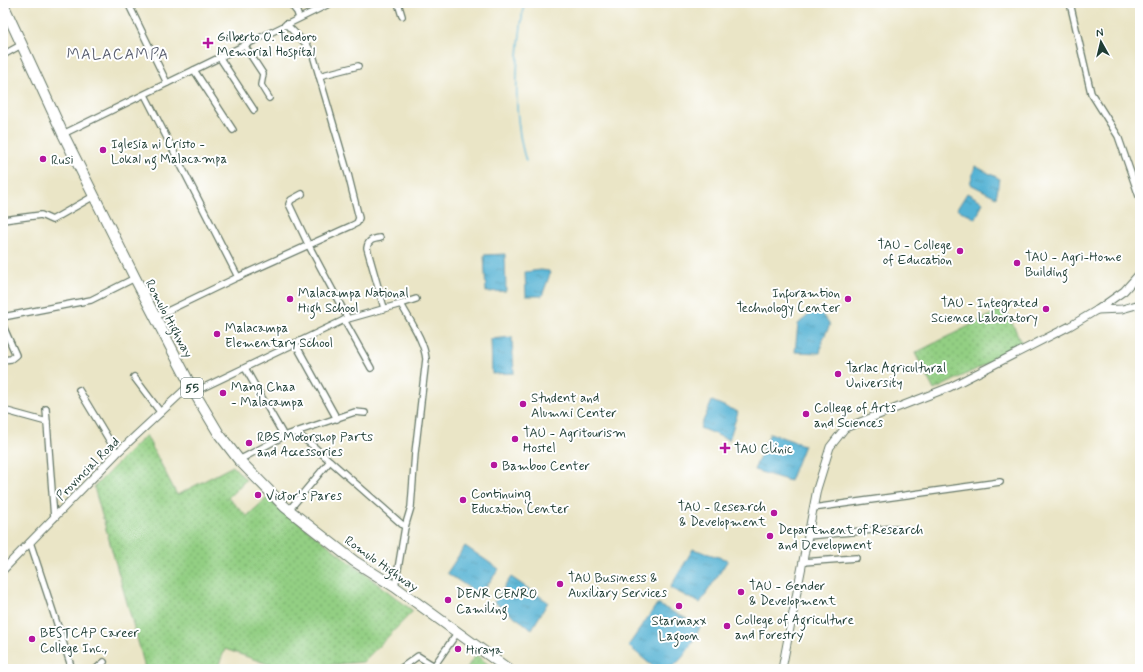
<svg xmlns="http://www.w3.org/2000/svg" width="1143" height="672" font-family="Mynerve,sans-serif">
<defs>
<pattern id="grass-dots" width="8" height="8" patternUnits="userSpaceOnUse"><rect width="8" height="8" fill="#93cf83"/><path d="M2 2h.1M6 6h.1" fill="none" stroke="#77a96c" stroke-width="1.8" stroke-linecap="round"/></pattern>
<pattern id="water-ripples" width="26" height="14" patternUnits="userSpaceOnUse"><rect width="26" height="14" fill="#56b3d4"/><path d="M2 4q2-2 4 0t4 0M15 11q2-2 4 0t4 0" fill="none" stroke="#4793ad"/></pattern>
</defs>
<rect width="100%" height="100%" fill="#fff"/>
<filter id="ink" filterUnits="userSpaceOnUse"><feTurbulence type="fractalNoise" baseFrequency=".025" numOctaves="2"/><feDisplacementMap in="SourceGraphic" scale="8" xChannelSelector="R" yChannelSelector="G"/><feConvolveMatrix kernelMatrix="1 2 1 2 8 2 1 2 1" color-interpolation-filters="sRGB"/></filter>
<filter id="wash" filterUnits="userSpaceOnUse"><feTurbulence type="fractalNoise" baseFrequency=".012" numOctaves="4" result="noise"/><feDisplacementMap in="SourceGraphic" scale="16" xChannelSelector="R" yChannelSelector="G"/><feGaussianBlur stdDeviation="0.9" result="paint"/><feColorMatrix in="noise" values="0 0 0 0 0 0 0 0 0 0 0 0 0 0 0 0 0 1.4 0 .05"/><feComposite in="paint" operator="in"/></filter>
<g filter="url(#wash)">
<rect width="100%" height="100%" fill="#eae5c6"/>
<g fill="url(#grass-dots)" stroke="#59865c">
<polygon points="1005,308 1023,346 934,390 915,353"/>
<polygon points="146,435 177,495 233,466 246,480 228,498 247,516 267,498 413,611 363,662 282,669 225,649 217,669 145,669 141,652 94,487"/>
<polygon points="476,655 494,669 466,669"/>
</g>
<g fill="url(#water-ripples)" stroke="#3a7884">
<polygon points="975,166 1000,179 996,197 970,184"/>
<polygon points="967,193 983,202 976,219 957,209"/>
<polygon points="505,254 506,291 486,292 484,255"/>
<polygon points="541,270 549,271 550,274 542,296 526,296 525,272"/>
<polygon points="817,308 830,325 823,339 820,353 795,352 798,324"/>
<polygon points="512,337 514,373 492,374 491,339"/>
<polygon points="712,401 738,412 729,440 700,428"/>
<polygon points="770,433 804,445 790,481 754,470"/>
<polygon points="465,546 499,569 480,595 447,573"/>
<polygon points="693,549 728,560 700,603 670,588"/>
<polygon points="511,577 548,602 532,629 494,602"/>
<path d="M657 604 701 626C692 641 681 672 658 669 650 666 636 651 628 646Z"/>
</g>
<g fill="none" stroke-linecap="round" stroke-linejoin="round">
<path stroke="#56b3d4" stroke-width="1.5" d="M524 3C517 52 511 114 526 161"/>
</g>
</g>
<g filter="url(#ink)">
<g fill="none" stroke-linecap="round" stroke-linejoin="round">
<defs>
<g id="street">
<polyline points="128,3 167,83"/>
<polyline points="290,3 297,12 299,18"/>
<polyline points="398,3 402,16"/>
<polyline points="1070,3 1091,93 1118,136 1140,199"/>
<polyline points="244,45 263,74 261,85 269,98"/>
<polyline points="3,55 21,45"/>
<polyline points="220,58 254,110"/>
<polyline points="194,70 233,130"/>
<polyline points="319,76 358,66"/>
<polyline points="145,95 238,277"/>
<polyline points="63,134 331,3"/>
<polyline points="302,194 291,200 289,204 308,244 348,319"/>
<polyline points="3,220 41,215 52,220 94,196"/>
<path d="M380 238C373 239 368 240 367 248L384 308"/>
<polyline points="401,304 416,299"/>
<polyline points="3,317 91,300 135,278"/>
<polyline points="155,317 238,277 351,226 357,223 359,218 348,174 313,55 307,45 286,24"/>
<polyline points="344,320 371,368"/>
<polyline points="3,326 16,355 11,359 3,360"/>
<polyline points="295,343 337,419"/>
<polyline points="245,368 284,436"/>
<polyline points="134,377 161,413"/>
<polyline points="79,390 117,453"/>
<path d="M194 392 344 320 401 304C410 321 424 340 426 359L415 453 411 507 405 527 395 587"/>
<polyline points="46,409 54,518"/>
<polyline points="3,410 47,422"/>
<polyline points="295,432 312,445 405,527"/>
<polyline points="239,460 284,436 355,412 365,413"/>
<polyline points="813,508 1000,482"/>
<polyline points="289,510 330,461"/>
<polyline points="808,536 895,528"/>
<polyline points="30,542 72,669"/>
<polyline points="803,562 856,558"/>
<polyline points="96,669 104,662"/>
<polyline points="400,669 418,656 434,666"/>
<polyline points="432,669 457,633"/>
</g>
<g id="secondary">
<polyline points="1097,310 1122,309 1140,304"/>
<polyline points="3,570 117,453 190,385"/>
<polyline points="782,669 817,489 830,447 845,428 950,387 1070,326 1097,310 1124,291 1140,273"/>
</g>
<polyline id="highway" points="3,4 63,134 135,278 194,392 219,434 239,460 285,507 354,561 395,587 508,669"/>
</defs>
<use href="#street" stroke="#667867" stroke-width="8"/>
<use href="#secondary" stroke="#667867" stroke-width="9"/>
<use href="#highway" stroke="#667867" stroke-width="12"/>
<use href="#street" stroke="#fff" stroke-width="5.5"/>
<use href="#secondary" stroke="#fff" stroke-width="7"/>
<use href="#highway" stroke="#fff" stroke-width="10"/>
</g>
</g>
<g fill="#b5179e" stroke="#fff" stroke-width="1.5">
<path d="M206 37h4v4h4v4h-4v4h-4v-4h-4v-4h4z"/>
<circle cx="103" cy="150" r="4"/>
<circle cx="43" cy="159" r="4"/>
<circle cx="960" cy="251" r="4"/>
<circle cx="1017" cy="263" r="4"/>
<circle cx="290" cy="299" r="4"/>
<circle cx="848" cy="299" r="4"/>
<circle cx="1046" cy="309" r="4"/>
<circle cx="217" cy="334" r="4"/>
<circle cx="838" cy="374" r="4"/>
<circle cx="223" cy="393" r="4"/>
<circle cx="523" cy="404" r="4"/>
<circle cx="806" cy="414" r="4"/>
<circle cx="515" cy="439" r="4"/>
<circle cx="249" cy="443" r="4"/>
<path d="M723 442h4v4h4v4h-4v4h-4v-4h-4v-4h4z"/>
<circle cx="494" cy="465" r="4"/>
<circle cx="258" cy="495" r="4"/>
<circle cx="463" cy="500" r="4"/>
<circle cx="774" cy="513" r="4"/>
<circle cx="770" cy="536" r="4"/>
<circle cx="560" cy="584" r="4"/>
<circle cx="741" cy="592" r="4"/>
<circle cx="448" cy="600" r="4"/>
<circle cx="679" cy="606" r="4"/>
<circle cx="727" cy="626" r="4"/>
<circle cx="32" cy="639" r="4"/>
<circle cx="458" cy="649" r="4"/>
</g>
<g text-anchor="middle" stroke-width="4" stroke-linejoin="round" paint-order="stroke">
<rect fill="#fff" stroke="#627771" stroke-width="1" x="181" y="378" width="22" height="20" rx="3"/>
<g font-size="12" font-weight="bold" fill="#1f3d34">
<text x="192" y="392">55</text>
</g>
<g font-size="13" fill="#1f3d34" stroke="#fff" text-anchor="start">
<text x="217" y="41">Gilberto O. Teodoro<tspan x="217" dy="15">Memorial Hospital</tspan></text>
<text x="111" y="148">Iglesia ni Cristo -<tspan x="111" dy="15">Lokal ng Malacampa</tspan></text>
<text x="51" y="164">Rusi</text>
<text x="952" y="249" text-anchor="end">TAU - College<tspan x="952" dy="15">of Education</tspan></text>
<text x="1025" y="261">TAU - Agri-Home<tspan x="1025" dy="15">Building</tspan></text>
<text x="298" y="297">Malacampa National<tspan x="298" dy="15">High School</tspan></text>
<text x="840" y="297" text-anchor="end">Inforamtion<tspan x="840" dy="15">Technology Center</tspan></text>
<text x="1038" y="307" text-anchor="end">TAU - Integrated<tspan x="1038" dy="15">Science Laboratory</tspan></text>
<text x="225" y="332">Malacampa<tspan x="225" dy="15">Elementary School</tspan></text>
<text x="846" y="372">Tarlac Agricultural<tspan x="846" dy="15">University</tspan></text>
<text x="231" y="391">Mang Chaa<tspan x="231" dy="15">- Malacampa</tspan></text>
<text x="531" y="402">Student and<tspan x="531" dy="15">Alumni Center</tspan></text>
<text x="814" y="412">College of Arts<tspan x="814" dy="15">and Sciences</tspan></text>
<text x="523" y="437">TAU - Agritourism<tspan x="523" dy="15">Hostel</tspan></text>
<text x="257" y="441">RBS Motorshop Parts<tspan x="257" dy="15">and Accessories</tspan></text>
<text x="734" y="453">TAU Clinic</text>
<text x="502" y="470">Bamboo Center</text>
<text x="471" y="498">Continuing<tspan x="471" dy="15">Education Center</tspan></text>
<text x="266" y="500">Victor's Pares</text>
<text x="766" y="511" text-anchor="end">TAU - Research<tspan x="766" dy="15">&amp; Development</tspan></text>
<text x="778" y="534">Department of Research<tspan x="778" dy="15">and Development</tspan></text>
<text x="568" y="582">TAU Business &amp;<tspan x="568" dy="15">Auxiliary Services</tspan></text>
<text x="749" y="590">TAU - Gender<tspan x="749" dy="15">&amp; Development</tspan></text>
<text x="456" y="598">DENR CENRO<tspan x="456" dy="15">Camiling</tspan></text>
<text x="735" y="624">College of Agriculture<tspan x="735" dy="15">and Forestry</tspan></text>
<text x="679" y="625" text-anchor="middle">Starmaxx<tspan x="679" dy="15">Lagoon</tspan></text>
<text x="40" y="637">BESTCAP Career<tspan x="40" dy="15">College Inc.,</tspan></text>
<text x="466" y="654">Hiraya</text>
</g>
<g font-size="13" fill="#1f3d34" stroke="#fff">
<text transform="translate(170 318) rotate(62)" y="5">Romulo Highway</text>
<text transform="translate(87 468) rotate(-45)" y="5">Provincial Road</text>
<text transform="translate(382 563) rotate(35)" y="5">Romulo Highway</text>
</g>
<g font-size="15" letter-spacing="1" fill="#5b6070" stroke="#fff">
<text x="118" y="59">MALACAMPA</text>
</g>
</g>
<rect width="1143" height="672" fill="none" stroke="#fff" stroke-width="16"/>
<g transform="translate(1101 42) rotate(352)" stroke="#ffffff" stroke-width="3" paint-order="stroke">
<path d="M0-3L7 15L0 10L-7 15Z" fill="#1f3d34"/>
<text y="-6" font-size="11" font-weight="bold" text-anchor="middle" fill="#1f3d34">N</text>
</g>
</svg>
